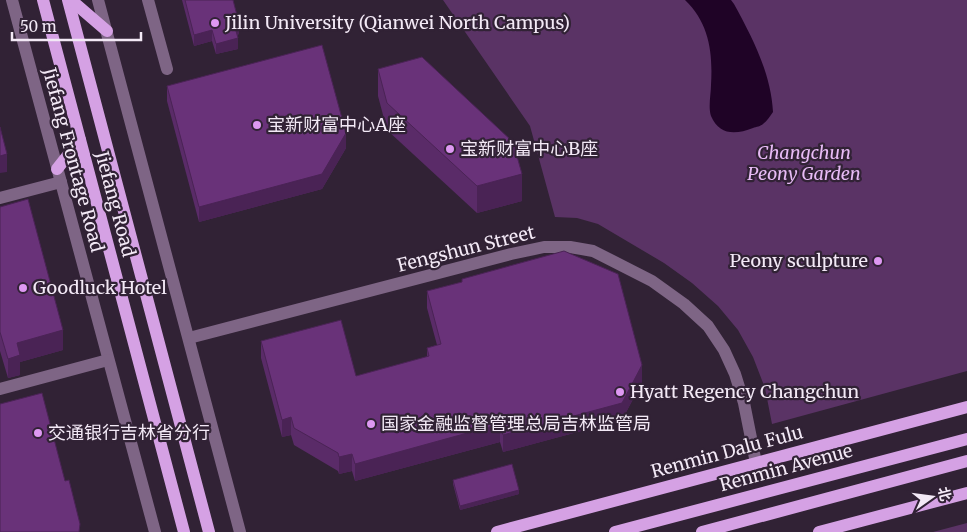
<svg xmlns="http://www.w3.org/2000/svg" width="967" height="532" font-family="Merriweather,'Noto Sans SC',serif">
<rect width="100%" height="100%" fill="#312235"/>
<g fill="#5a3365">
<polygon points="443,0 967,0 967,371 772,424 765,388 753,357 738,330 718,306 692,283 664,263 598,224 577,218 555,217 530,126"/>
<polygon points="967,523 967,532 933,532"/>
</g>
<path fill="#1f0326" d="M685 0H731L734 4C752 37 771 73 773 112 770 116 767 121 763 124 761 126 756 127 753 128 735 135 719 135 711 116 708 107 711 94 711 85 713 52 709 23 685 0Z"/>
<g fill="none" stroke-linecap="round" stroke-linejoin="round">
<g stroke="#7e6585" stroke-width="12">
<polyline points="12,0 155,532"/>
<polyline points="98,0 240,532"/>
<polyline points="148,0 167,69"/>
<polyline points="0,198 61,182"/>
<polyline points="189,338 511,254 544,247 570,247 593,251 652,281 684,304 708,326 724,350 735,374 744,403 756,463"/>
<polyline points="0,389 108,360"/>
</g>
<g stroke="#d5a1e4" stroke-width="12">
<polyline points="43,0 184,532"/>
<polyline points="68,0 209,532"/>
<polyline points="71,0 107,31"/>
<polyline points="57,169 80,140"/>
<polyline points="497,532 967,407"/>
<polyline points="615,532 967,439"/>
<polyline points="702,532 967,461"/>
<polyline points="819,532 967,493"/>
</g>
</g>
<g fill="#5a2b68">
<polygon points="182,0 233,0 239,34 237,35 238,49 216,54 212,41 194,46"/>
<polygon points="378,69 522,201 477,213 387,130 378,96"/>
<polygon points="167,86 346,148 322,189 199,222 167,101"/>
<polygon points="0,207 63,350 20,362 20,375 8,378 0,351"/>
<polygon points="462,279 642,382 622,420 503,452 500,442 355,481 352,471 339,474 338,471 294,445 291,435 282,437 261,358 261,341 356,376 427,357 427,348 437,345 427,308 427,291 462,282"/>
<polygon points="453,480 519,494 460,510 453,484"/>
</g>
<g fill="#4a2355">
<polygon points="239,23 239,34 234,35 234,24"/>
<polygon points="212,30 212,41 194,46 194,35"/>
<polygon points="238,38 238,49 216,54 216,44"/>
<polygon points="346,133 346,148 322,189 199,222 199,207"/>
<polygon points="7,154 7,172 0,173 0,156"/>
<polygon points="522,174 522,201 477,213 477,186"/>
<polygon points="63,330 63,350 20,362 20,375 8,378 8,359 17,343"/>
<polygon points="642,365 642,382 622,420 503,452 503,435"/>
<polygon points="291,417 291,435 282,437 282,420"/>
<polygon points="500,424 500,442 355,481 355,464"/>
<polygon points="352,454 352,471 339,474 339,457"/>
<polygon points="519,490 519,494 460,510 460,506"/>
</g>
<g fill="#693279" stroke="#4a2355">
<polygon points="185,0 233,0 239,23 234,24 238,38 216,44 212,30 194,35"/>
<polygon points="322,45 346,133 322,174 199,207 167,86"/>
<polygon points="422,57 513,142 522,174 477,186 387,103 378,69"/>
<polygon points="0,127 7,154 0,156"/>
<polygon points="28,199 63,330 17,343 20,355 8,359 0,332 0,207"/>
<polygon points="564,251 618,274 642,365 622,403 503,435 500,424 355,464 352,454 339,457 338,453 294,428 291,417 282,420 261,341 341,320 356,376 429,356 427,348 441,344 427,291 462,282 462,279"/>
<polygon points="42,393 65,481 69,480 80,524 79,532 0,532 0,404"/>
<polygon points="512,464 519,490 460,506 453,480"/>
</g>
<g fill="#de98f2" stroke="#312235" stroke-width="2">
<circle cx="215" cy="23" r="5"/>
<circle cx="257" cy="125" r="5"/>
<circle cx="450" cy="149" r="5"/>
<circle cx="878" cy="261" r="5"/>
<circle cx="23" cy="288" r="5"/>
<circle cx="620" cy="392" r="5"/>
<circle cx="371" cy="424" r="5"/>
<circle cx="38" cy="433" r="5"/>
</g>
<g text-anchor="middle" stroke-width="4.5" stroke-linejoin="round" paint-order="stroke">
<g font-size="18" fill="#f3e9f6" stroke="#312235" text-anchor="start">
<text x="225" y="29">Jilin University (Qianwei North Campus)</text>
<text x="267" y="131">宝新财富中心A座</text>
<text x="460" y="155">宝新财富中心B座</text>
<text x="868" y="267" text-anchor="end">Peony sculpture</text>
<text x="33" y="294">Goodluck Hotel</text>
<text x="630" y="398">Hyatt Regency Changchun</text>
<text x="381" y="430">国家金融监督管理总局吉林监管局</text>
<text x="48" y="439">交通银行吉林省分行</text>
</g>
<g font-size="18" font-style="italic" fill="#e8bbf6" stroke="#312235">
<text x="804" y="159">Changchun<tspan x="804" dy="21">Peony Garden</tspan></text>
</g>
<g font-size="18" fill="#f3e9f6" stroke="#312235">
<text transform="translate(73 160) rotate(75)" y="6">Jiefang Frontage Road</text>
<text transform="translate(115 204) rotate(75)" y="6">Jiefang Road</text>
<text transform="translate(466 249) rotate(-14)" y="6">Fengshun Street</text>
<text transform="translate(727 452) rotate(-15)" y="6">Renmin Dalu Fulu</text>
<text transform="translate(786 468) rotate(-15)" y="6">Renmin Avenue</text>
</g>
</g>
<g transform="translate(932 497) rotate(76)" stroke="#312235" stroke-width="4" paint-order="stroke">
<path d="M0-4L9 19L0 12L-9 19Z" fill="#f3e9f6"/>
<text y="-8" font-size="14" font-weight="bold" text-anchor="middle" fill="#f3e9f6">北</text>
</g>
<path d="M12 32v8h129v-8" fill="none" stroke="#f3e9f6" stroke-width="2.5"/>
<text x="20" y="32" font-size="15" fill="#f3e9f6" stroke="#312235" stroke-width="4" paint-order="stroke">50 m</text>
</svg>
